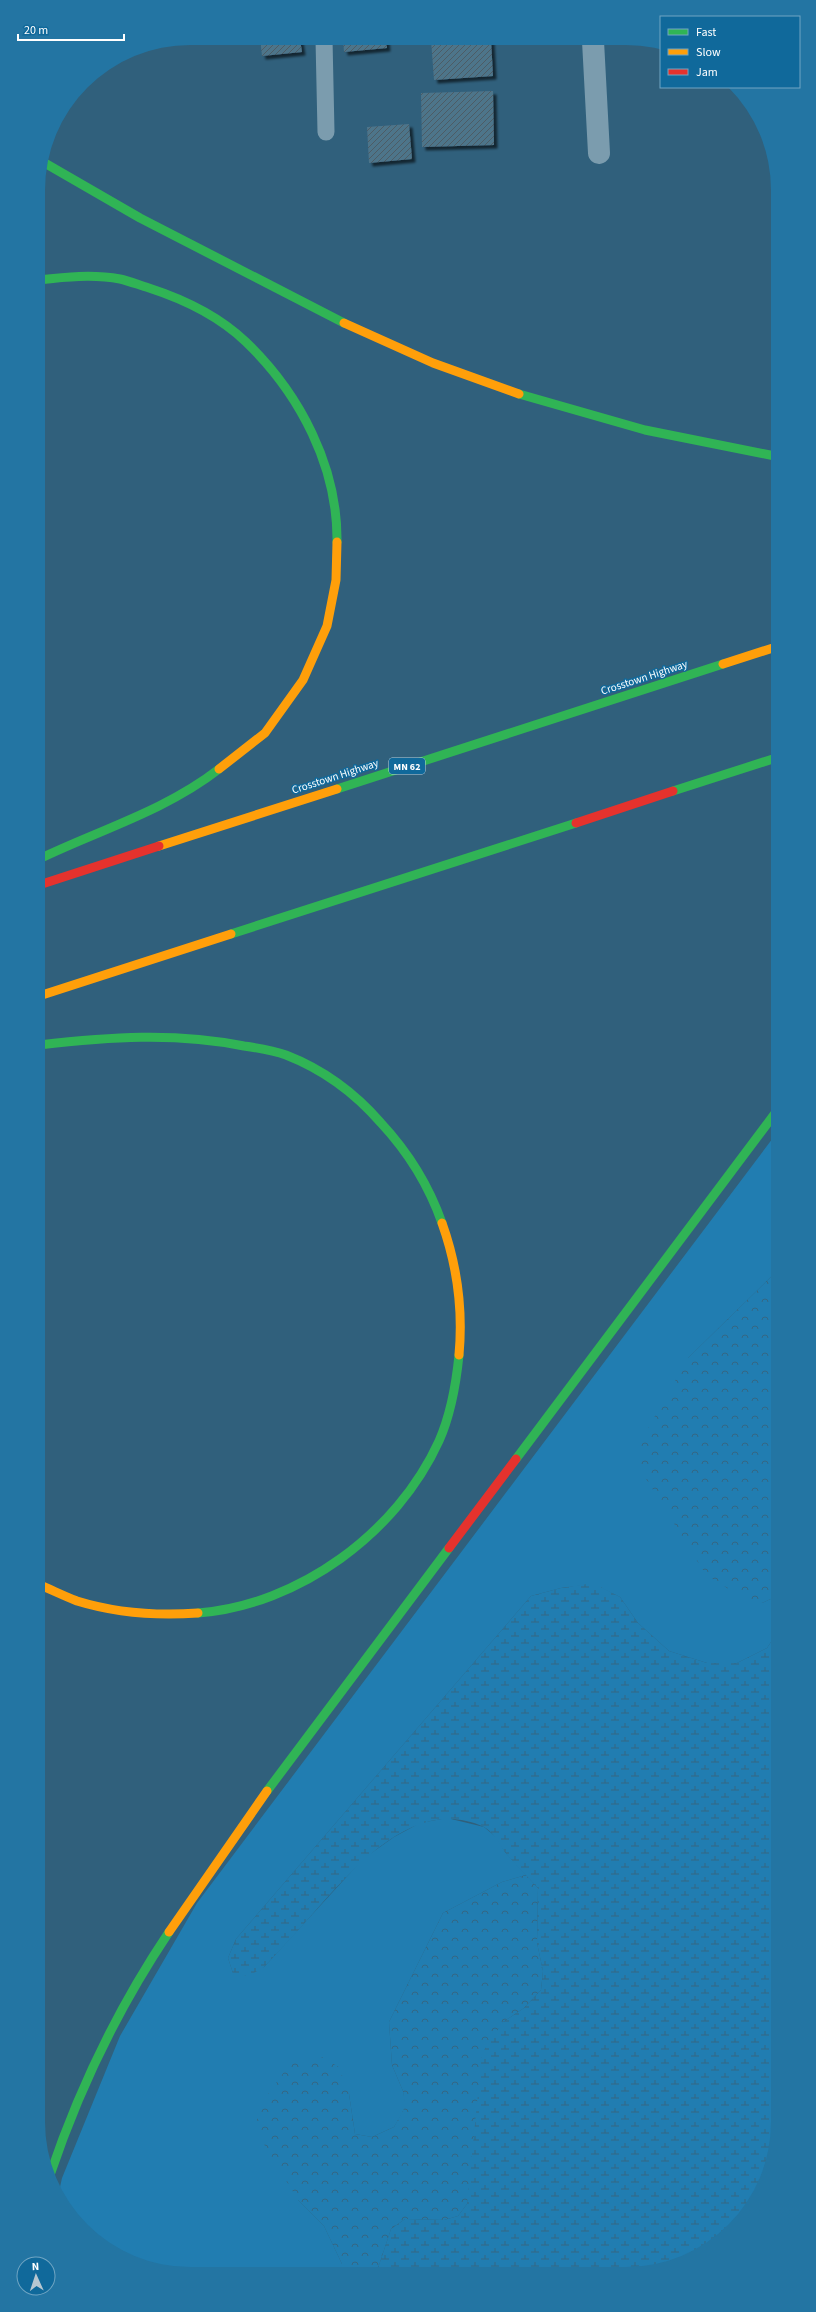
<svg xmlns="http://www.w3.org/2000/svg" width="816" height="2312" font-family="'Source Sans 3',sans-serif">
<defs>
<pattern id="forest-crowns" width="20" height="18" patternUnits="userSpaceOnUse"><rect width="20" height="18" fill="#217db1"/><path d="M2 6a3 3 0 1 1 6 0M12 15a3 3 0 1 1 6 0" fill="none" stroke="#346784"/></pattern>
<pattern id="wetland-marsh" width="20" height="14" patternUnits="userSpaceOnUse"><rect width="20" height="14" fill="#217db1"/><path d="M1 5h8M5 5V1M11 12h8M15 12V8" fill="none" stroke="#346784"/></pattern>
<pattern id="building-hatch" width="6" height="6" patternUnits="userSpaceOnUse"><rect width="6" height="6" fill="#4e748a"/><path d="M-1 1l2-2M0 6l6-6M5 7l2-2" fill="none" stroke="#4d5c65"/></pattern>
<filter id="shadow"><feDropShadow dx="3.5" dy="3.5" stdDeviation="1" flood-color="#0009"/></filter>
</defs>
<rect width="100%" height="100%" fill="#30607c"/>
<polygon fill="#217db1" points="776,1134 777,1271 688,1358 762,1603 777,1596 777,1633 767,1648 737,1663 707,1663 669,1651 638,1623 620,1597 593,1584 561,1588 531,1596 236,1939 228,1958 233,1973 264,1967 363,1859 394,1837 420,1823 447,1818 484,1827 496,1837 505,1852 526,1875 502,1882 443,1913 389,2022 392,2065 403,2091 406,2107 394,2127 372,2137 355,2134 349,2094 298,2200 324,2226 342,2264 342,2271 161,2271 123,2258 83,2230 58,2196 62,2178 120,2036 197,1903"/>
<g fill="url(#forest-crowns)">
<polygon points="777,1271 777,1596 762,1603 740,1596 706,1575 640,1469 640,1442 688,1358"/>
<polygon points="526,1875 538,1888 537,1943 543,1971 541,1990 524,2008 503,2022 467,2204 458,2216 444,2220 405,2219 391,2229 377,2271 342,2271 342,2264 324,2226 298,2200 254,2128 265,2098 290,2064 322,2057 339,2067 349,2094 355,2134 372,2137 394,2127 405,2107 403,2091 392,2065 389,2022 443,1913 502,1882"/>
</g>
<path fill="url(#wetland-marsh)" d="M593 1583 620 1597 638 1623 669 1651 707 1663H737L767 1648 777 1633 778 2132 766 2180 740 2222 702 2253 656 2271H377L391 2229 405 2219 444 2220 458 2216 467 2204 482 2053 503 2022 524 2008 541 1990 543 1971 537 1943 538 1888C527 1876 515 1865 505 1852 498 1843 495 1833 484 1827 418 1797 363 1859 323 1902 304 1924 284 1946 264 1967L249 1976 233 1973 228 1958 236 1939 531 1596 561 1588Z"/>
<g fill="url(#building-hatch)" filter="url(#shadow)">
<polygon points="260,38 300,39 302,52 262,56"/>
<polygon points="343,39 386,39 387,48 344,52"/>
<polygon points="431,40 491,40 493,76 434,80"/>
<polygon points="493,91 494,145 422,147 421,93"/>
<polygon points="409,124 412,159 369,163 367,127"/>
</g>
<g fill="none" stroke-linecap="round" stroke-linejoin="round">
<polyline stroke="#7b9cae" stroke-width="17" points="324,39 326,132"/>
<polyline stroke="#7b9cae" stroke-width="22" points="593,41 599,153"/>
<g stroke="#30b455" stroke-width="9">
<polyline points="43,162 140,218 344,323"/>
<path d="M38 280C65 277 93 274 120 279 129 281 139 285 149 288 183 299 220 317 246 342 300 394 338 467 337 542"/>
<polyline points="519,394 645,430 775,456"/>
<polyline points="337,789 723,664"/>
<polyline points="673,791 776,758"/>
<path d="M39 859C99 830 165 811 219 769"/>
<polyline points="231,934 576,823"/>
<path d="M39 1045C108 1037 175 1032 244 1046 258 1048 272 1050 286 1055 322 1069 355 1093 381 1123 408 1152 429 1186 442 1223"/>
<polyline points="516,1459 776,1112"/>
<path d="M198 1613C299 1605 397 1533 439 1441 451 1414 456 1385 459 1355"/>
<polyline points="267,1791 449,1548"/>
<path d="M50 2175C79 2089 118 2008 169 1932"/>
</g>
<g stroke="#ff9f0a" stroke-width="9">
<polyline points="344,323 433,363 519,394"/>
<polyline points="723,664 776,647"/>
<polyline points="219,769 265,733 303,680 327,626 336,580 337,542"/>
<polyline points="159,846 337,789"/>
<polyline points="39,996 231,934"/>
<path d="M442 1223C457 1265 463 1311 459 1355"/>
<path d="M40 1585C52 1590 64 1596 77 1601 116 1613 157 1616 198 1613"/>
<polyline points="169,1932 267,1791"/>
</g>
<g stroke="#e5322d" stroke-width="9">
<polyline points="576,823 673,791"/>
<polyline points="39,885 159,846"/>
<polyline points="449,1548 516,1459"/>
</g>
</g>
<g text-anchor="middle" stroke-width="3" stroke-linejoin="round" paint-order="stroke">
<rect fill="#10699b" stroke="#b7d2e1" stroke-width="1" x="389" y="758" width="36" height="16" rx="3"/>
<g font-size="10" font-weight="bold" fill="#fff">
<text x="407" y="770">MN 62</text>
</g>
<g font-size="11" fill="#fff" stroke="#10699b">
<text transform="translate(644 677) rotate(-18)" y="4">Crosstown Highway</text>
<text transform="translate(335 776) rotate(-18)" y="4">Crosstown Highway</text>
</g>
</g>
<path d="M0 0H816V2312H0ZM190 45H626A145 145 0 0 1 771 190V2122A145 145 0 0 1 626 2267H190A145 145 0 0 1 45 2122V190A145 145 0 0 1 190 45Z" fill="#2375a3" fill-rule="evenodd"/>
<rect x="660" y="16" width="140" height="72" fill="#10699b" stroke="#70a5c3"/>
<rect x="668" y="29" width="20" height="6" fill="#30b455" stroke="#70a5c3"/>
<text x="696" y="36" font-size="12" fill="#ffffff">Fast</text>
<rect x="668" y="49" width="20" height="6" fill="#ff9f0a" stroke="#70a5c3"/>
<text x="696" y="56" font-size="12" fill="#ffffff">Slow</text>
<rect x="668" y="69" width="20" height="6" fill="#e5322d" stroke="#70a5c3"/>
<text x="696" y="76" font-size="12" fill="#ffffff">Jam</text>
<g transform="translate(36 2276) rotate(357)"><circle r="19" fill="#10699b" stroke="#70a5c3"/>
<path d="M0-3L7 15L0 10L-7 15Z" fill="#b7c7d1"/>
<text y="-6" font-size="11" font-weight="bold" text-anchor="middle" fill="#ffffff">N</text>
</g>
<path d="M18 34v6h106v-6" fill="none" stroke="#ffffff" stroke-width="2"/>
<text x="24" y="34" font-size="12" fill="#ffffff" stroke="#10699b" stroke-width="3" paint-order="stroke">20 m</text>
</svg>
